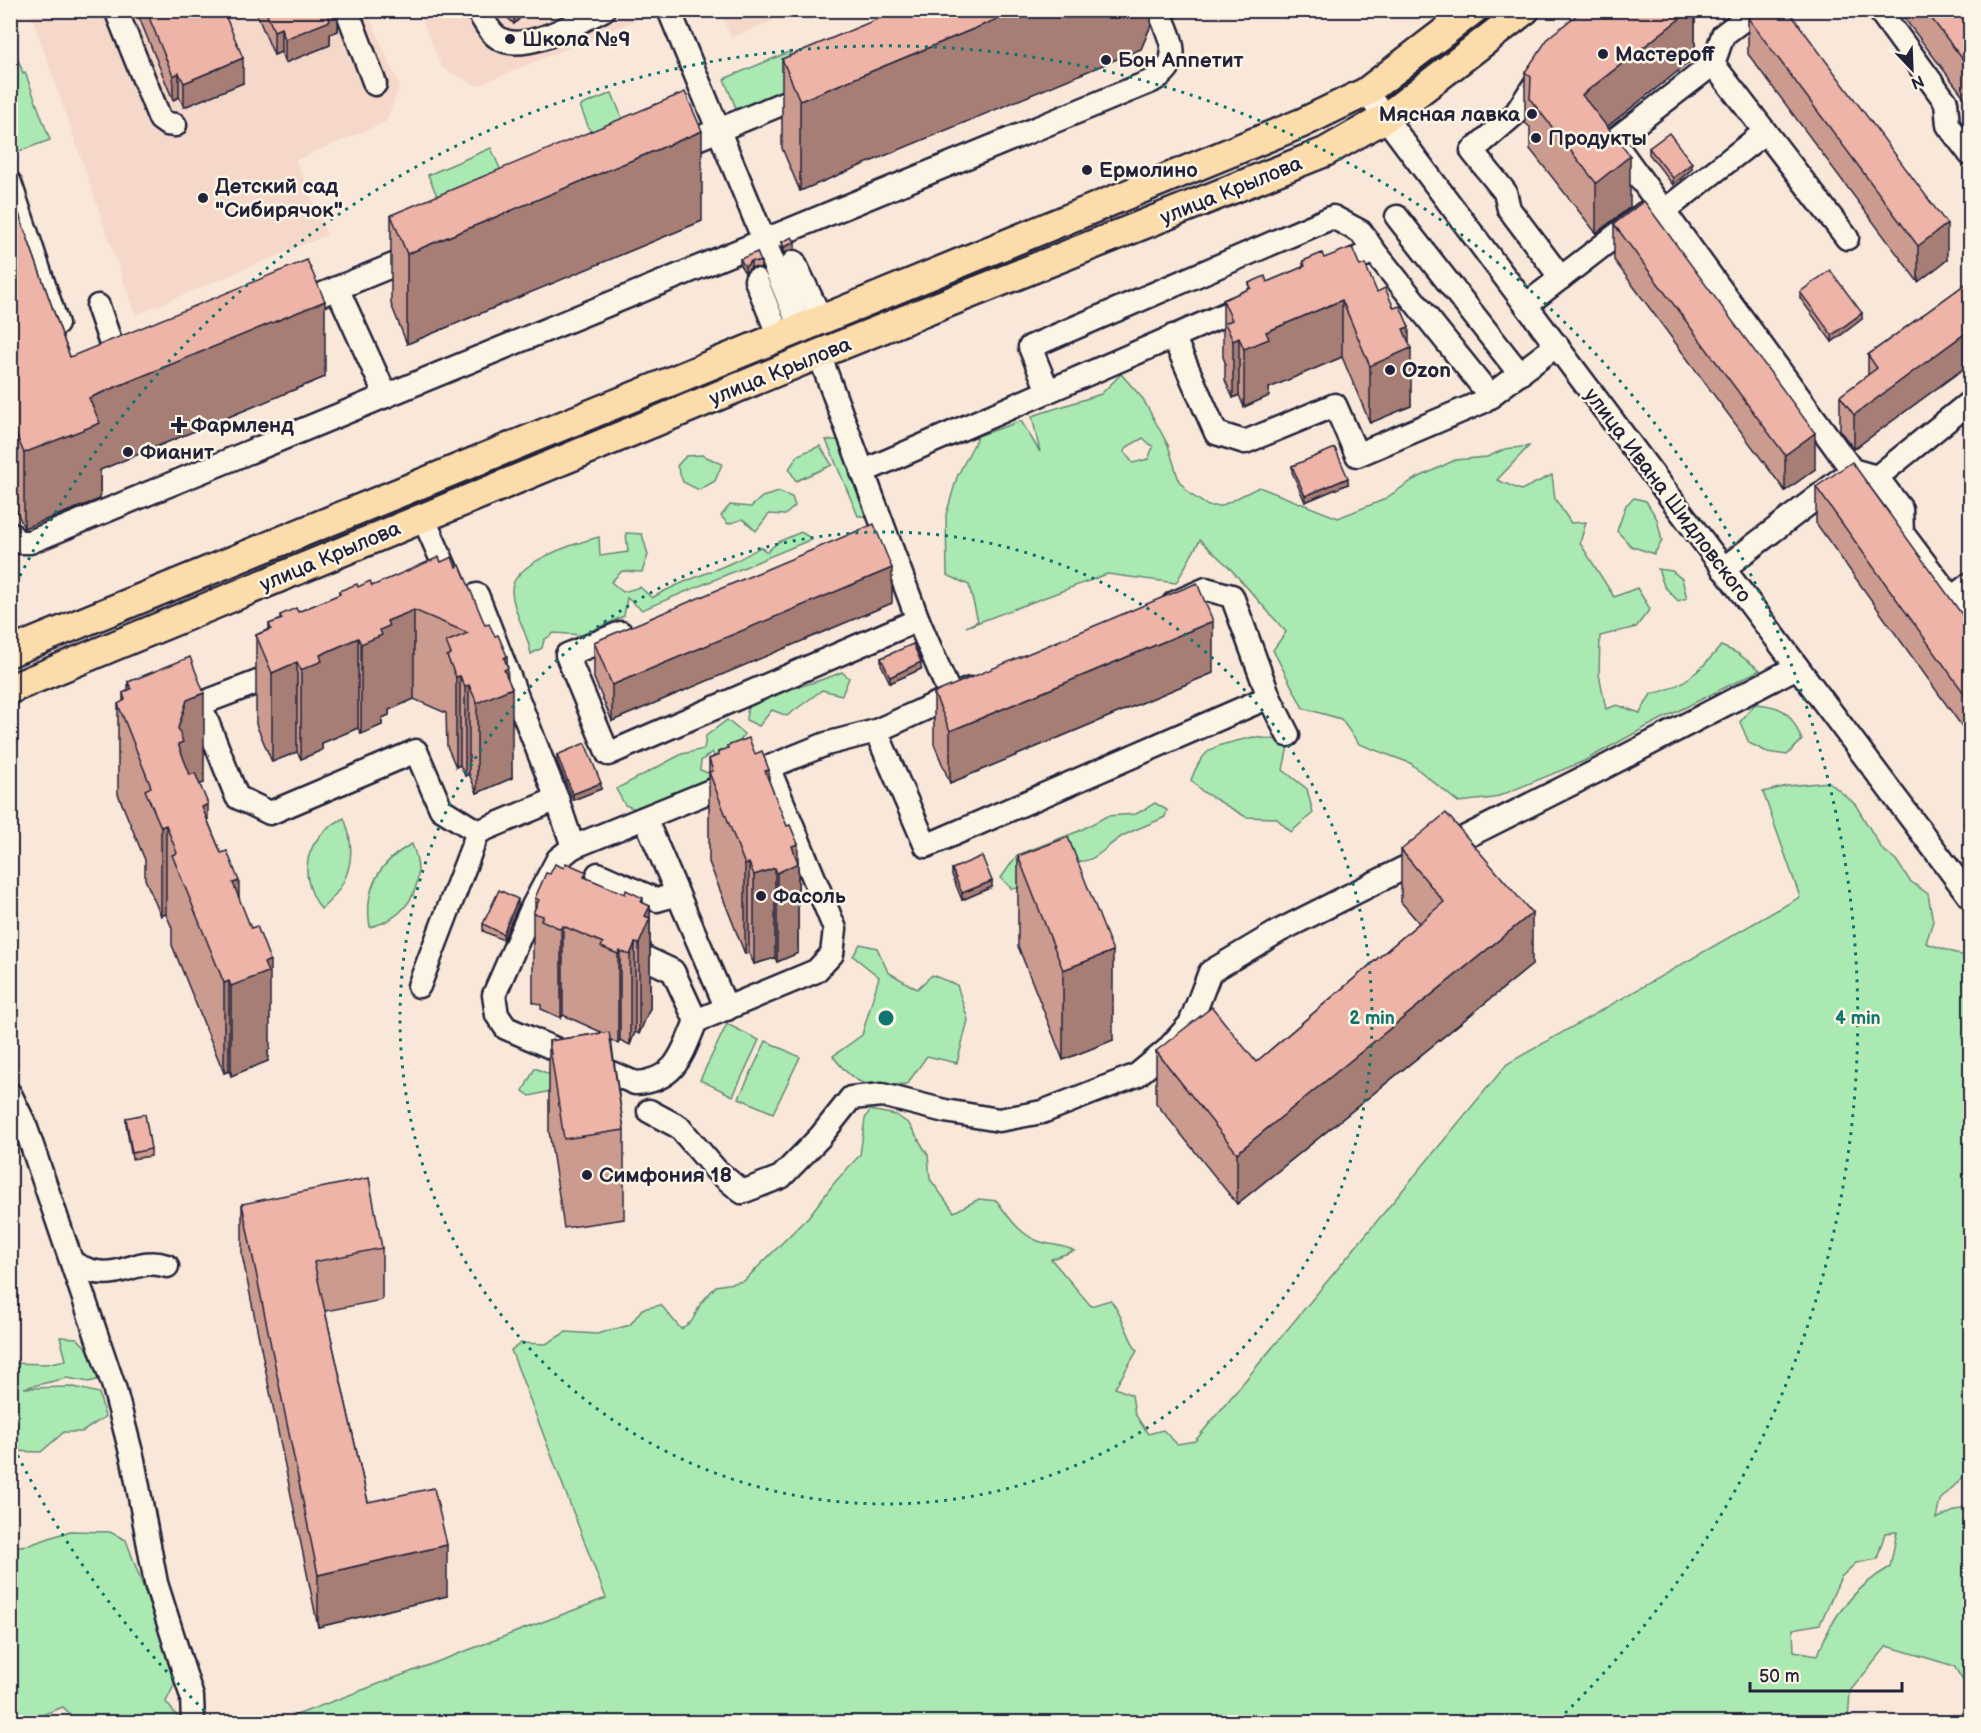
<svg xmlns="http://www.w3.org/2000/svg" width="1981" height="1733" font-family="'Balsamiq Sans',sans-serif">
<rect width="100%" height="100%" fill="#f9e8d9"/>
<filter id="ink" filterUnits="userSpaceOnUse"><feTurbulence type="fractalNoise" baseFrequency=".0167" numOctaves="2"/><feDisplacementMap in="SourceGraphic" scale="12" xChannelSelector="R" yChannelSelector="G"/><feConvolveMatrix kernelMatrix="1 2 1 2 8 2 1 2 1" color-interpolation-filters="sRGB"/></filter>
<g filter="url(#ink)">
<g fill="#f5d8ca">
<polygon points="30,11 367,11 400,86 386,122 296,160 327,235 135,315"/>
<polygon points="418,11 658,11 477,86 442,68"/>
<polygon points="720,11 796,11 731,38"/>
</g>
<g fill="#aaeab2" stroke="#668676" stroke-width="1.5" fill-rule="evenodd">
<polygon points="11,40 23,73 25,72 50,140 14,153 10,143"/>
<polygon points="789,52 803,86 738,113 724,79"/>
<polygon points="612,93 627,130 595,143 580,106"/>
<polygon points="491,148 508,187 445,214 428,175"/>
<path d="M1121 374 1143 399 1168 445 1179 481 1190 494 1208 506H1221L1259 487 1338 518 1383 500 1413 480 1455 460 1487 457 1505 449 1529 446 1497 480 1521 490 1552 475 1555 499 1571 523 1586 522 1580 543 1614 597 1637 588 1650 609 1636 627 1600 636 1599 674 1606 709 1617 705 1640 713 1651 694C1683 688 1701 670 1721 646L1737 653 1760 670 1646 727 1584 761 1494 798 1458 802 1410 763 1359 744 1341 719 1303 708 1273 650 1286 632 1229 567 1200 540 1176 583 1107 574 966 627 978 621 969 585 947 575 946 515 957 477 978 436 1021 421 1040 452 1032 416 1101 394ZM1143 438 1153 447 1148 459 1133 463 1124 452 1127 447Z"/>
<polygon points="826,440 838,440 867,516 858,516"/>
<polygon points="820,446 832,465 796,481 789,469 798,455"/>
<polygon points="702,455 722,464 715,481 699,490 683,482 677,466 686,456"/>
<polygon points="779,492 792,497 795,506 785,515 769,514 756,531 743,519 728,524 721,516 730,505 751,507 762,497"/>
<polygon points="1634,498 1646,501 1657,519 1662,541 1654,554 1631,546 1617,531 1626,505"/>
<path d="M801 532 812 539 642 610 627 598 624 616 582 635 554 633 544 640 542 648 531 654C527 630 514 616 512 592 510 563 576 543 599 537L600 556 628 552 626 533 642 534 648 555 642 572 622 571 611 582 623 592 640 587 652 598C686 577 726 570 760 547L767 552 778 542Z"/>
<polygon points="1658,569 1672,571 1682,579 1687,598 1678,601 1664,586"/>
<path d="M842 672 849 678 842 695 822 690 787 716 772 710 759 726 746 720 748 705C779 689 811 686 842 672Z"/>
<path d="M1755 704C1786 706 1790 713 1802 740L1787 755 1767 752 1749 743 1740 722Z"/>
<polygon points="727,720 744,734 736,748 716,760 712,752 701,761 700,770 716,776 635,809 625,805 616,789 682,754 704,749 706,736"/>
<path d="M1253 737 1289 741 1283 770 1307 789 1313 813 1291 832 1276 818 1246 817 1203 792 1191 780C1205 742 1217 747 1253 737Z"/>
<path d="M1829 782 1855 804 1882 849 1896 860 1910 881 1928 894 1933 921 1926 943 1970 958V1470L1940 1500 1936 1519 1966 1506 1970 1501V1692L1954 1666 1887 1646 1850 1691 1848 1722H283V1720L606 1598 511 1350 521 1343 546 1344 566 1332 597 1334 630 1325 642 1309 661 1305 681 1329 692 1321 701 1303 716 1286 744 1281 809 1216 835 1182 860 1155 865 1119 870 1110 896 1115 909 1124 928 1155 930 1179 954 1212 979 1199 997 1201C1008 1216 1019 1234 1038 1241 1051 1246 1062 1244 1074 1251L1051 1259 1091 1306 1110 1300C1120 1309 1128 1337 1137 1351L1115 1388 1132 1395 1135 1414 1148 1434 1163 1430 1177 1444 1195 1441 1507 1064 1800 897 1763 792 1787 786ZM1897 1532 1890 1567C1855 1587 1831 1617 1818 1655L1794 1651 1793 1629 1820 1624 1841 1577 1856 1563 1877 1559 1885 1533Z"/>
<path d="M1155 803 1167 810 1165 817C1151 824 1134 829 1121 837 1098 852 1096 865 1066 861L1031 886 1012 889 1001 878 1017 855 1079 831 1107 816 1136 814Z"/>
<path d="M344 818C358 853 350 885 321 909 296 873 305 838 344 818Z"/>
<path d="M412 844C428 883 410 917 370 927 364 890 378 862 412 844Z"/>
<path d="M860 944 877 948 888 972 917 989 932 975 957 985 968 1020 957 1063 927 1056 907 1084C869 1087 857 1089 833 1056L862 1035 879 977 853 956Z"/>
<polygon points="727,1024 759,1040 733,1096 700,1080"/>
<polygon points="766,1041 800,1057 773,1113 739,1098"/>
<polygon points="535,1068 555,1077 550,1091 530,1096 523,1091"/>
<polygon points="60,1337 77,1338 93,1355 104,1378 89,1382 67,1378 24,1388 74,1387 99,1393 105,1417 82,1432 64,1432 41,1452 11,1451 11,1363 46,1364 66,1360"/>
<polygon points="70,1531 110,1532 126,1540 177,1679 166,1702 180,1720 179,1722 78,1722 63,1707 32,1719 11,1721 11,1547 29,1545"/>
</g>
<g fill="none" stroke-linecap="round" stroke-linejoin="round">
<defs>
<g id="minor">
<polyline points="116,10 160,119 167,124 175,125"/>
<polyline points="347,10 375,84"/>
<path d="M477 10C483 18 489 32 497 37 522 56 578 22 603 10"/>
<polyline points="669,10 801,330"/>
<polyline points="1756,10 1723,35 1713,64 1613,141 1852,470 1877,477 1901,509 1902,533 1970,623"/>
<polyline points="1879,10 1946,102 1948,125 1970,154"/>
<polyline points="1713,64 1847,238"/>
<polyline points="1541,75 1516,113 1472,151 1505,192 1509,209 1561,278"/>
<polyline points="1366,92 1970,897"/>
<polyline points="675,148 808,93"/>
<polyline points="10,183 57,324"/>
<polyline points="1397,217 1520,374"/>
<polyline points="794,262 822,321"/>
<polyline points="1329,271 1374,251 1491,397"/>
<polyline points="756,280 780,339"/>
<polyline points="337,288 386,396"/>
<polyline points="1527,304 1645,213 1664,211 1765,132"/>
<polyline points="296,305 418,255"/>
<polyline points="98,306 120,370"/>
<polyline points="1173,336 1216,433 1245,442 1335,405 1357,455 1482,402 1557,345"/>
<polyline points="819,354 918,620 951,697 970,689"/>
<polyline points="1048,391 1030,347 1333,217 1361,232 1374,251"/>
<polyline points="862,472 1251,303"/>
<polyline points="1877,477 1970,402"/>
<polyline points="423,517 455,590"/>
<path d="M10 533 17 542H30L1152 81C1186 62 1170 39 1159 10"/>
<polyline points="1723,569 1841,479"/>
<polyline points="1952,598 1970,584"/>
<polyline points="1174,603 1206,589 1232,596 1269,697 1288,735"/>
<polyline points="621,633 567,655 608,754 918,620"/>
<polyline points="284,672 200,704 237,797 270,813 416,751 441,809 478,832 557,799 477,595 461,602"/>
<polyline points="951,697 876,731 926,846 1269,697"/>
<polyline points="557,799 573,847 826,744 876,731"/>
<polyline points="645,818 727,1009"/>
<path d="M573 847 558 859 533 906 494 995 497 1015 506 1028 635 1083C676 1081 682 1054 696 1021L673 971 622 947"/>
<polyline points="598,874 657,900 677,894"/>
<polyline points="419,986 478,832"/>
<polyline points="696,1021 816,971 832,954 835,929 768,767"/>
<polyline points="10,1094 25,1125 114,1387 133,1460 156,1583 192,1697 193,1722"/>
<polyline points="649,1111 679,1127 716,1170 742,1192 781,1177 820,1137 851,1098 882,1095 945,1111 999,1120 1042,1112 1137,1075 1166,1051 1190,1024 1210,972 1279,931 1601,769 1797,667"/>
<path d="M73 1263C118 1289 133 1254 167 1266"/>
</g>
<g id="major">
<polyline points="10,652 1302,123 1366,92 1473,10"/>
<polyline points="10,689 819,354 1325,152 1385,118 1525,10"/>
</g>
</defs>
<use href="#minor" stroke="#22223b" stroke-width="27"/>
<use href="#major" stroke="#22223b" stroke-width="33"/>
<use href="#minor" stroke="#fcf5e5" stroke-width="22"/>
<use href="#major" stroke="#fddcac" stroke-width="28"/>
</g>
<g fill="#cc9b90" stroke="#22223b" stroke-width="1.5">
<polygon points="136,10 223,10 243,83 184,107 179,97 173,100"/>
<polygon points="255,10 338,10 338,31 330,34 330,45 285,63 281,52 274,55"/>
<polygon points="500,10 528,10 514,24"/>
<polygon points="1151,10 1151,25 1141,49 800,191 782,148 782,59"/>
<polygon points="1695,10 1695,58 1607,127 1630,207 1596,233 1530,149 1530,127 1525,123 1525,72"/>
<polygon points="1898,10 1971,10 1971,106"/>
<polygon points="1748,18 1947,260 1918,282 1748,54"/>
<polygon points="1649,148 1692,169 1673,185 1649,154"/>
<polygon points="10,189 70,357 325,377 100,470 100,499 24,528 10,496"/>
<polygon points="391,215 702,221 407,344 391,304"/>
<polygon points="1614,224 1815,469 1785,491 1614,260"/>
<polygon points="782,242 795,249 784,253 782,248"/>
<polygon points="1324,258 1360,266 1409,344 1411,406 1370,423 1342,357 1269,388 1269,396 1244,407 1239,395 1233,398 1225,380 1225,362 1223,357 1223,300 1249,289 1249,283 1267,282 1303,267 1303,261"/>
<polygon points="740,259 761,262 761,268 751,267 745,273 740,265"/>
<polygon points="1971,280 1971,363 1854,449 1840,431 1840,396 1868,375 1868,355"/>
<polygon points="1800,292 1862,319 1832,342 1800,298"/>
<polygon points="1292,466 1348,484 1305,502 1292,472"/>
<polygon points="1816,487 1971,627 1971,739 1816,523"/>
<polygon points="441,562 456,567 485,625 507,666 512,778 477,793 469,774 465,776 460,765 456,767 447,746 446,713 414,699 389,710 389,715 382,718 382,725 361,734 358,728 322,743 322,750 301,759 297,752 272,762 256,724 256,635 269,629 269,624 280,620 280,615 298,612 339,595 339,591 358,587 372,586"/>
<polygon points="892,603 612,721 594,678 594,642"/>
<polygon points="881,658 921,669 890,683 881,664"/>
<polygon points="1213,673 950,783 934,744 934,693"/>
<polygon points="128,682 204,783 200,784 208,821 239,898 270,1049 268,1050 268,1061 231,1076 229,1071 224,1073 172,945 172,928 166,914 161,916 145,879 145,860 118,794 118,704 123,702 123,693 128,691"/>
<polygon points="727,746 755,754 769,781 798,862 798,953 777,962 775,958 754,964 749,953 745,954 709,862 709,759 718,755 718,752 727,749"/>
<polygon points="557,755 601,789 573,800 557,761"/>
<polygon points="1401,850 1532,965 1237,1204 1156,1103 1156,1051 1256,1062 1419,923 1401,902"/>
<polygon points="1018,856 1113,1040 1063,1060 1018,946"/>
<polygon points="952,869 992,887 962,900 952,875"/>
<polygon points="550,874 587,878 650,906 650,1008 639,1034 635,1032 630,1045 620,1040 618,1044 611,1040 624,1130 624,1219 564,1228 549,1131 549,1041 601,1033 601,1032 563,1015 561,1018 541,1009 541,1005 533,1002 533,913 535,909 535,898"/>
<polygon points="518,906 503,940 483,931 483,924"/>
<polygon points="126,1118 151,1149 151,1156 132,1159 126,1124"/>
<polygon points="242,1204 382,1248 382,1300 325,1311 368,1502 447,1596 318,1627 242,1255"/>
</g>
<g fill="#a67e75" stroke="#22223b" stroke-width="1.5">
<polygon points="327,10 338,10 338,31 330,34 330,45 285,63 285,39"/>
<polygon points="514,10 528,10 514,24"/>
<polygon points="1019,10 1151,10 1151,25 1141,49 800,191 800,101"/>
<polygon points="1691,10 1695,10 1695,58 1582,146 1582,95"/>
<polygon points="281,28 281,52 274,55 274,31"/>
<polygon points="243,58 243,83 184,107 184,83"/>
<polygon points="179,73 179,97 173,100 173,76"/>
<polygon points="702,131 702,221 407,344 407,254"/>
<polygon points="1630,156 1630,207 1596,233 1596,183"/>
<polygon points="1692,163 1692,169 1673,185 1673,178"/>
<polygon points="1947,224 1947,260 1918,282 1918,246"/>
<polygon points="795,242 795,249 784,253 784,247"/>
<polygon points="751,261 751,267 745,273 745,267"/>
<polygon points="1342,300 1342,357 1269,388 1269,396 1244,407 1244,349 1266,332"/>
<polygon points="325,301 325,377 100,470 100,499 24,528 24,453 89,398"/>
<polygon points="1862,313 1862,319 1832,342 1832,335"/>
<polygon points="1409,327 1409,349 1411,348 1411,406 1370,423 1370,366 1403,329"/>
<polygon points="1971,329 1971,363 1854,449 1854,415"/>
<polygon points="1239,338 1239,395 1233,398 1233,341"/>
<polygon points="1815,433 1815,469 1785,491 1785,455"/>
<polygon points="1348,478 1348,484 1305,502 1305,496"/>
<polygon points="892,568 892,603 612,721 612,685"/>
<polygon points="414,610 414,699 389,710 389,715 382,718 382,725 361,734 361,644 387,621"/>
<polygon points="1213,621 1213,673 950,783 950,731"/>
<polygon points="358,638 358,728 322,743 322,750 301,759 301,670 320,655"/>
<polygon points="507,656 508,690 512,688 512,778 477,793 477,703 504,658"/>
<polygon points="297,662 297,752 272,762 272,673"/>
<polygon points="921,662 921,669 890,683 890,677"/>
<polygon points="460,676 460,765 456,767 456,677"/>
<polygon points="469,685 469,774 465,776 465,687"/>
<polygon points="204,693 204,783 187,790 183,831 178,728 187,700"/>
<polygon points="769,770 769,859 765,771"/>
<polygon points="601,783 601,789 573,800 573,794"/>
<polygon points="208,804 208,893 202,807"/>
<polygon points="166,825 166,914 161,916 161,827"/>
<polygon points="798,844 798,953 777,962 777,873 792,846"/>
<polygon points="749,863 749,953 745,954 745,865"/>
<polygon points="775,868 775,958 754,964 754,875"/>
<polygon points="239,881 239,971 233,883"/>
<polygon points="992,881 992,887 962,900 962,893"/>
<polygon points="643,898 643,934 645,916 650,906 650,1008 639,1034 639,944 641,902"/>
<polygon points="518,899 518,906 503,940 503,934"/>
<polygon points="1532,913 1532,965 1237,1204 1237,1153"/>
<polygon points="563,926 563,1015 561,1018 561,929"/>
<polygon points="635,943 635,1032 630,1045 630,955"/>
<polygon points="620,951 620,1040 618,1044 618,954"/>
<polygon points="1113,951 1113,1040 1063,1060 1063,970"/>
<polygon points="270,960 270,1049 268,1050 268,1061 231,1076 231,986 264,963"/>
<polygon points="229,981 229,1071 224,1073 224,983"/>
<polygon points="447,1545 447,1596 318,1627 318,1575"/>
</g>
<g fill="#edb4a7" stroke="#22223b" stroke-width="1.5">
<polygon points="146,10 223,10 243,58 184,83 179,73 173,76"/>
<polygon points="265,10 327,10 326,11 330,21 285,39 281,28 274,31"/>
<polygon points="899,10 1019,10 800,101 782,59"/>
<polygon points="1583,10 1691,10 1582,95 1630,156 1596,183 1530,99 1531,77 1525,72 1549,37"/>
<polygon points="1758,10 1788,10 1947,224 1918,246 1748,18"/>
<polygon points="1925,10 1971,10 1971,70"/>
<polygon points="685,92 702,131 407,254 391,215"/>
<polygon points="1669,133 1692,163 1673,178 1649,148"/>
<polygon points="10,189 70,357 307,260 325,301 89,398 100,423 24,453 10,420 10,334 14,333 10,324"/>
<polygon points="1644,201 1815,433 1785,455 1614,224"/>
<polygon points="792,237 795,242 784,247 782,242"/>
<polygon points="1352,247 1360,266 1365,264 1377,292 1385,288 1394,308 1400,306 1409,327 1403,329 1411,348 1370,366 1342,300 1266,332 1269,339 1244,349 1239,338 1233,341 1225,323 1232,320 1223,300 1251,288 1249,283 1265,276 1267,282 1305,266 1303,261 1322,253 1324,258"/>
<polygon points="757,252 761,262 751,261 745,267 740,259"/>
<polygon points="1830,270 1862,313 1832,335 1800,292"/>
<polygon points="1971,280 1971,329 1854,415 1840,396 1877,368 1868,355"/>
<polygon points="1335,448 1348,478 1305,496 1292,466"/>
<polygon points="1852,462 1971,627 1971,703 1816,487"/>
<polygon points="874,524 892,568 612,685 594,642"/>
<polygon points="439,557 441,562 452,557 456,567 460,565 485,625 489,624 495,636 498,635 507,656 504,658 508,668 504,670 512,688 477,703 469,685 465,687 460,676 456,677 447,656 451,654 446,642 468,633 414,610 387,621 389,626 380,630 382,635 361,644 358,638 320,655 322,661 301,670 297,662 272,673 256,635 271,629 269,624 282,619 280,615 296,608 298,612 340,594 339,591 357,584 358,587 370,581 372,586"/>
<polygon points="1197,583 1213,621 950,731 934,693"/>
<polygon points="913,644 921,662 890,677 881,658"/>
<polygon points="190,657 204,693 187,700 178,728 183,742 178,744 190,775 195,773 208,804 202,807 221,853 227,851 239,881 233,883 251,928 257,926 270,960 264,963 268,972 231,986 229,981 224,983 172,855 177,853 166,825 161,827 145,790 151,787 118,704 125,700 123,693 131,689 128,682"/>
<polygon points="749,738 755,754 762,751 769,770 765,771 787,826 790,825 798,844 792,846 798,863 777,873 775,868 754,875 749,863 745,865 709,772 713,771 709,759 719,755 718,752 728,748 727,746"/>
<polygon points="585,743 601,783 573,794 557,755"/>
<polygon points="1446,813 1532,913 1237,1153 1156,1051 1212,1007 1256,1062 1444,902 1401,850"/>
<polygon points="1068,837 1113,951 1063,970 1018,856"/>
<polygon points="982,856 992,881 962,893 952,869"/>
<polygon points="566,863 587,872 584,877 625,894 626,890 643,898 641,902 650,906 645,916 650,918 639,944 635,943 630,955 620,951 618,954 601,947 603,943 563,926 561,929 541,920 543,916 533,913 539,900 535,898 546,873 550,874 555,864 564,868"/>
<polygon points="499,890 518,899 503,934 483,924"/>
<polygon points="609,1032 624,1130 564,1139 549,1041"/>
<polygon points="145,1114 151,1149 132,1153 126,1118"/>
<polygon points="369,1178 382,1248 314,1262 368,1502 434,1488 447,1545 318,1575 242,1204"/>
</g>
</g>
<g fill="none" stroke="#0f766e" stroke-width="3" stroke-dasharray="3 6">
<circle cx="886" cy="1018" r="486"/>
<path d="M211 1717A972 972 0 0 1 12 1444M12 592A972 972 0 1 1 1561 1717"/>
</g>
<g fill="#22223b" stroke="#fcf5e5" stroke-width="2">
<circle cx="510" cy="39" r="6"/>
<circle cx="1603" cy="54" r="6"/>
<circle cx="1106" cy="60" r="6"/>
<circle cx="1532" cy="114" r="6"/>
<circle cx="1536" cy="138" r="6"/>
<circle cx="1087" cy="170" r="6"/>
<circle cx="203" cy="198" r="6"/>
<circle cx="1390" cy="370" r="6"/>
<path d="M176 416h6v6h6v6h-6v6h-6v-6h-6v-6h6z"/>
<circle cx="128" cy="452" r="6"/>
<circle cx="761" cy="896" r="6"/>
<circle cx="587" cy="1175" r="6"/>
</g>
<g text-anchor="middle" stroke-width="5" stroke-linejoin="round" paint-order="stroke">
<g font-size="21" font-weight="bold" fill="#22223b" stroke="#fcf5e5" text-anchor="start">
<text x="522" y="46">Школа №9</text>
<text x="1615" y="61">Мастерoff</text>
<text x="1118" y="67">Бон Аппетит</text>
<text x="1520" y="121" text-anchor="end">Мясная лавка</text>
<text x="1548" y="145">Продукты</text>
<text x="1099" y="177">Ермолино</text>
<text x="215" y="193">Детский сад<tspan x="215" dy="24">"Сибирячок"</tspan></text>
<text x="1402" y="377">Ozon</text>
<text x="191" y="432">Фармленд</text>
<text x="140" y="459">Фианит</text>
<text x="773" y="903">Фасоль</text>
<text x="599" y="1182">Симфония 18</text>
</g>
<g font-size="21" fill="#22223b" stroke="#fcf5e5">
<text transform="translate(1231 190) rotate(-22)" y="7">улица Крылова</text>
<text transform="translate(780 371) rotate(-22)" y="7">улица Крылова</text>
<text transform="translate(1668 495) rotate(53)" y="7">улица Ивана Шидловского</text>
<text transform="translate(330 556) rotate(-23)" y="7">улица Крылова</text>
</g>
</g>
<circle cx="886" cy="1018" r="9" fill="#0f766e" stroke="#fcf5e5" stroke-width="3"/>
<g font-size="18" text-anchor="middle" font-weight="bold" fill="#0f766e" stroke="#fcf5e5" stroke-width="5" stroke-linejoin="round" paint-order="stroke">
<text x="1372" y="1024">2 min</text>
<text x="1858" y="1024">4 min</text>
</g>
<rect width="1981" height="1733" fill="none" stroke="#fcf5e5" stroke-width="36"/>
<rect x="18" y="18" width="1945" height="1697" fill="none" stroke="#22223b" stroke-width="2" filter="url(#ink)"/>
<g transform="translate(1912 69) rotate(157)" stroke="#fcf5e5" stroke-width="4.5" paint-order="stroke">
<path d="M0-4.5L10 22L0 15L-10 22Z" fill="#22223b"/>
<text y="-9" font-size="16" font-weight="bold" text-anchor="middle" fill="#22223b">N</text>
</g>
<path d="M1750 1682v9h152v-9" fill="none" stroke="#22223b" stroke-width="3"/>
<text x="1759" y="1682" font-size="18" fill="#22223b" stroke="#fcf5e5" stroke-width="4.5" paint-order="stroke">50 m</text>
</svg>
